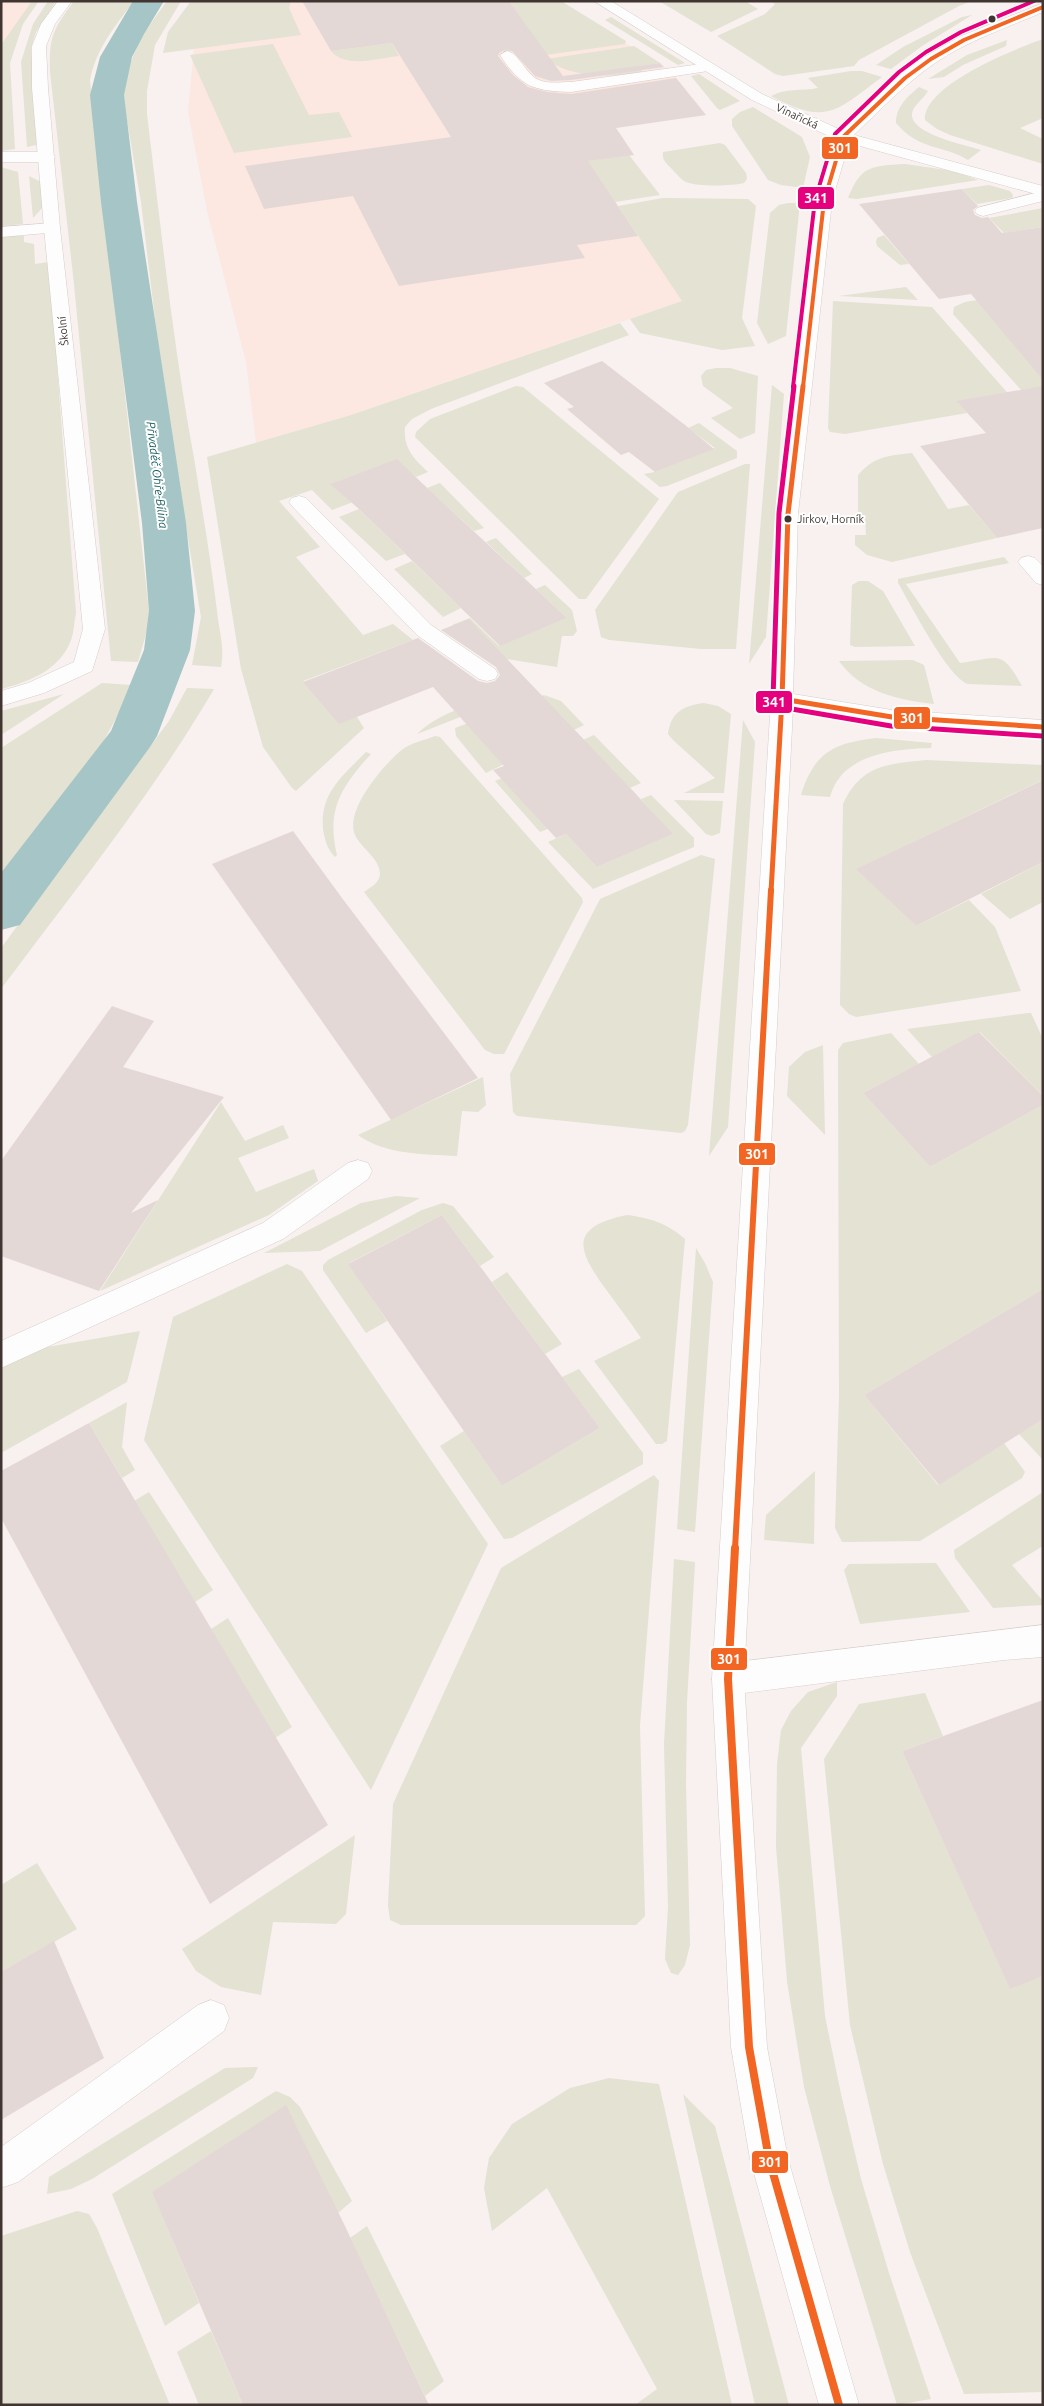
<svg xmlns="http://www.w3.org/2000/svg" width="1044" height="2406" font-family="Ubuntu,sans-serif">
<rect width="100%" height="100%" fill="#f8f1ef"/>
<g fill="#fce8e1">
<polygon points="1,1 38,1 1,46"/>
<polygon points="284,1 552,1 660,63 664,68 668,67 706,115 576,133 579,139 620,133 634,155 587,161 682,301 351,415 256,443 246,362 207,211 188,112 194,47"/>
</g>
<g fill="#e3e2d3">
<polygon points="32,1 39,1 23,24 10,63 15,149 1,151 1,45"/>
<polygon points="48,1 56,1 36,32 31,48 37,139 36,145 27,147 21,62 33,24"/>
<path d="M74 1H134C115 26 96 49 90 80L150 620 138 662 111 661 73 275 50 72C49 36 53 30 74 1Z"/>
<path d="M167 1H181L155 45 147 91V114C161 229 173 344 194 458 202 509 211 560 217 611 219 632 225 646 221 667L192 665 201 617 164 394 141 202 123 97 125 76 141 37Z"/>
<polygon points="191,1 291,1 289,8 301,35 163,53 168,32"/>
<polygon points="509,1 561,1 626,41 625,44 538,56 531,49 504,52 485,28 525,24"/>
<polygon points="659,1 745,1 758,9 711,32"/>
<polygon points="770,1 972,1 959,6 859,60 854,66 783,76 775,74 717,36 765,14 775,4"/>
<polygon points="972,15 922,46 891,69 876,65 903,47 962,17"/>
<polygon points="611,17 685,63 678,65 605,20"/>
<path d="M1043 39V118L1020 128 1043 139V164L950 135 937 129 925 120C923 85 1015 49 1043 39Z"/>
<polygon points="1007,40 1006,46 963,65 944,77 928,79 967,55"/>
<path d="M392 43 399 56C378 58 347 69 331 51Z"/>
<polygon points="273,44 309,115 339,112 352,137 234,153 190,55"/>
<path d="M634 46 660 63 639 66 643 73C612 77 573 79 546 59Z"/>
<path d="M851 71H862L882 77C836 111 827 126 771 96 786 88 801 91 818 88L808 78Z"/>
<polygon points="699,74 740,101 720,110 717,108 691,76"/>
<path d="M919 87 928 91C924 99 914 104 912 113 909 134 966 145 981 150L968 160C945 145 919 151 896 123 896 107 907 97 919 87Z"/>
<polygon points="753,107 802,137 810,157 803,188 781,185 768,180 732,126 732,119 740,112"/>
<path d="M720 143 725 145 746 173 747 179 744 183C732 186 698 187 686 182 680 179 676 173 671 168 666 163 662 160 663 152Z"/>
<polygon points="629,155 660,195 615,202 587,161"/>
<path d="M905 164 954 171 978 180 857 199 848 198C861 165 872 166 905 164Z"/>
<polygon points="1,167 18,172 23,224 1,226"/>
<polygon points="29,176 41,182 43,207 33,218"/>
<polygon points="989,185 1010,191 1013,195 1012,198 977,204 962,189"/>
<polygon points="663,198 748,199 756,206 742,318 755,346 722,350 640,333 630,319 682,301 618,206"/>
<polygon points="788,203 800,203 786,336 768,344 757,323 770,213 779,205"/>
<polygon points="1043,208 1043,227 1004,233 989,218"/>
<polygon points="884,235 909,264 900,265 877,246 876,242 877,238"/>
<path d="M1 236H24V242L34 244 35 264 49 262 76 613C74 622 74 632 71 640 60 670 29 682 1 689Z"/>
<polygon points="906,287 918,300 839,296"/>
<polygon points="978,300 1043,379 1043,411 1040,411 953,314 954,307 965,302"/>
<polygon points="833,301 932,307 1027,415 957,402 967,413 845,434 830,432 828,428"/>
<path d="M620 323 629 335 431 409 412 419 405 427C403 448 414 459 428 472L416 477 396 460 333 483 353 502 332 510 312 490 279 501 320 547 296 557 363 635 393 624 413 640 303 681 357 717 364 728 296 791 292 788 263 747 241 669 207 457 351 415Z"/>
<polygon points="716,368 730,368 758,376 755,433 740,439 711,418 733,408 703,386 701,376 706,370"/>
<polygon points="772,385 784,394 766,637 749,664"/>
<polygon points="516,386 523,387 659,499 586,599 579,599 415,437 416,432 430,419"/>
<polygon points="699,423 737,451 737,458 667,486 660,487 644,474 655,472 715,448 688,428"/>
<path d="M912 453 948 509 969 505 997 538 892 562 867 555 855 545V535H866L865 516H858V475C875 456 887 456 912 453Z"/>
<polygon points="745,464 750,464 736,649 701,649 609,640 601,637 595,610 678,492"/>
<polygon points="440,483 484,528 474,531 427,488"/>
<polygon points="359,509 405,554 386,561 339,517"/>
<polygon points="496,538 532,574 524,578 486,542"/>
<path d="M1004 557 1009 563 906 584 960 663C999 658 1001 648 1022 686L968 684C948 678 910 603 898 583V579Z"/>
<polygon points="412,561 461,608 443,617 394,569"/>
<polygon points="859,581 868,581 883,591 915,646 855,647 850,645 852,585"/>
<polygon points="545,585 572,610 577,631 573,636 562,636 557,667 494,657 481,651 452,625 470,618 499,646 567,618 536,589"/>
<path d="M913 660 924 665 934 704C898 700 861 692 839 661Z"/>
<polygon points="102,683 131,685 128,696 96,755 1,882 1,748"/>
<path d="M187 688 214 689C152 795 74 891 1 989V948L169 721Z"/>
<path d="M529 690 417 734C447 706 489 700 529 690Z"/>
<polygon points="64,694 1,735 1,711"/>
<polygon points="544,695 561,701 584,725 486,773 456,736 455,728"/>
<path d="M704 703 718 706 731 714 724 793H684L715 778 673 740 668 734C671 712 683 706 704 703Z"/>
<polygon points="743,720 755,742 728,1127 709,1156"/>
<polygon points="594,735 641,783 630,788 583,740"/>
<path d="M435 736 440 737 582 898 583 902 504 1054H494L485 1050 364 892C371 887 380 883 380 873 379 858 361 848 355 835 344 810 385 763 403 749 411 743 425 740 435 736Z"/>
<path d="M876 738 932 743 931 748C894 749 841 754 830 797L801 795C814 753 833 743 876 738Z"/>
<path d="M366 752 371 754C341 787 326 810 337 855L335 857C327 849 325 840 323 829 320 792 343 776 366 752Z"/>
<path d="M926 760 1043 765V783L1040 781 857 869 916 926 969 900 995 927 1021 991 856 1017 849 1014 840 1005 843 804C861 765 887 764 926 760Z"/>
<polygon points="512,774 558,825 540,832 495,781"/>
<polygon points="651,795 694,838 694,847 593,889 548,842 566,834 597,867 672,834 641,799"/>
<polygon points="674,800 723,801 720,833 712,836 706,834"/>
<polygon points="701,855 715,859 688,1125 685,1131 681,1133 517,1116 513,1112 510,1074 600,899"/>
<polygon points="1043,862 1043,902 1010,919 981,894"/>
<polygon points="1028,1013 1031,1013 1043,1039 1043,1096 980,1032 932,1057 907,1029"/>
<polygon points="891,1033 919,1064 863,1093 930,1167 1043,1105 1043,1289 864,1395 938,1485 1004,1443 1025,1472 1022,1478 920,1541 842,1542 835,1528 839,1396 838,1050 843,1043"/>
<polygon points="823,1045 825,1135 787,1096 789,1067 805,1052"/>
<path d="M483 1077 486 1105 478 1112 462 1111 457 1156C423 1154 386 1155 358 1135Z"/>
<polygon points="221,1102 245,1141 283,1125 289,1138 238,1158 256,1192 314,1169 318,1181 269,1215 100,1291"/>
<polygon points="396,1196 420,1198 320,1251 264,1253 361,1203"/>
<polygon points="443,1203 453,1206 494,1257 480,1266 442,1215 349,1263 387,1321 366,1333 323,1270 323,1265 328,1260 422,1210"/>
<path d="M627 1215C650 1218 667 1223 685 1239L667 1441 662 1444H656L594 1361 641 1338C630 1321 617 1305 605 1288 576 1248 570 1227 627 1215Z"/>
<polygon points="696,1248 705,1263 713,1282 695,1532 677,1529"/>
<polygon points="287,1264 302,1271 488,1544 371,1790 144,1440 173,1317"/>
<polygon points="507,1272 562,1344 545,1354 492,1282"/>
<polygon points="140,1331 127,1382 1,1453 1,1367 36,1349"/>
<polygon points="579,1369 643,1453 643,1464 512,1538 504,1539 440,1446 464,1431 502,1486 600,1428 562,1377"/>
<polygon points="127,1402 122,1447 135,1470 122,1478 89,1423"/>
<polygon points="1043,1419 1043,1460 1019,1434"/>
<polygon points="815,1471 814,1544 764,1540 766,1515"/>
<polygon points="654,1475 659,1481 640,1726 645,1916 636,1925 401,1925 390,1920 388,1905 393,1804 501,1568"/>
<polygon points="149,1492 213,1590 195,1602 134,1501"/>
<polygon points="1043,1492 1043,1546 1012,1565 1043,1601 1043,1605 993,1608 955,1558 954,1550"/>
<polygon points="674,1559 695,1562 687,1702 686,1786 690,1945 685,1965 678,1975 671,1973 665,1959 668,1907 664,1744"/>
<polygon points="936,1563 970,1612 860,1624 844,1570 849,1564"/>
<polygon points="228,1618 292,1727 275,1738 211,1629"/>
<polygon points="837,1682 837,1696 801,1748 825,2016 841,2094 861,2179 889,2273 931,2399 897,2405 830,2186 804,2087 787,1981 776,1847 777,1764 781,1730 791,1711 808,1692"/>
<polygon points="925,1693 943,1736 902,1751 1010,1988 1043,1976 1043,2392 964,2394 910,2252 883,2164 850,2025 824,1759 859,1704"/>
<polygon points="355,1835 346,1914 336,1924 273,1922 261,1995 221,1987 196,1971 182,1949"/>
<polygon points="37,1863 77,1929 1,1972 1,1885"/>
<polygon points="258,2067 253,2078 92,2179 71,2189 47,2194 49,2177 225,2068"/>
<polygon points="609,2078 659,2084 732,2405 635,2405 657,2389 547,2188 492,2231 484,2188 489,2158 512,2124 570,2088"/>
<polygon points="276,2091 290,2097 300,2107 352,2201 337,2214 153,2193 199,2303 165,2326 112,2194"/>
<polygon points="683,2094 715,2126 789,2405 755,2405"/>
<polygon points="77,2211 89,2214 97,2228 170,2405 1,2405 1,2236"/>
<polygon points="367,2226 444,2381 425,2396 350,2238"/>
<polygon points="211,2331 243,2405 199,2405 177,2352"/>
</g>
<g fill="none" stroke-linecap="round" stroke-linejoin="round">
<polygon fill="#a5c5c6" fill-rule="evenodd" points="133,1 164,1 144,34 132,57 124,95 137,202 186,523 195,611 190,650 157,736 150,747 20,925 1,930 1,873 111,731 144,650 149,611 142,523 101,202 90,95 100,57"/>
</g>
<g fill="#e4d8d6">
<polygon points="302,1 509,1 563,76 660,63 664,67 571,80 551,81 535,76 512,51 506,49 499,53 498,56 513,75 528,87 547,92 571,94 676,78 706,115 616,128 634,155 588,161 638,236 577,245 585,258 399,286 353,196 264,209 245,166 451,137 392,43 331,51"/>
<polygon points="962,189 978,206 973,210 975,215 982,218 988,217 1002,233 1043,227 1043,380 971,294 939,299 859,204"/>
<polygon points="602,361 685,425 714,449 655,472 629,452 621,455 567,409 574,407 544,383"/>
<polygon points="1043,386 1043,528 997,538 920,446 986,433 956,401"/>
<polygon points="397,459 423,484 567,618 500,646 359,509 330,484"/>
<polygon points="469,619 635,793 673,834 597,867 566,834 556,838 493,770 504,766 433,687 339,724 303,682 418,638 478,681 487,683 495,681 500,675 496,667 441,630"/>
<polygon points="1043,780 1043,862 916,926 856,869"/>
<polygon points="293,831 342,898 478,1078 391,1120 212,864"/>
<polygon points="112,1006 154,1021 123,1067 224,1097 131,1213 158,1200 99,1291 1,1256 1,1161"/>
<polygon points="979,1032 1043,1096 1043,1105 930,1167 863,1093"/>
<polygon points="442,1215 600,1428 502,1486 348,1264"/>
<polygon points="1043,1289 1043,1419 939,1485 864,1395"/>
<polygon points="89,1423 328,1825 210,1904 1,1518 1,1471"/>
<polygon points="1043,1700 1043,1976 1010,1989 902,1751"/>
<polygon points="54,1941 104,2058 1,2120 1,1972"/>
<polygon points="286,2105 344,2224 429,2405 243,2405 152,2192"/>
</g>
<g fill="none" stroke-linecap="round" stroke-linejoin="round">
<defs>
<g id="service">
<path d="M507 51C520 54 525 74 539 80 548 84 561 82 571 82L708 63 715 67 708 71 571 92C533 91 521 87 500 55Z"/>
<polygon points="1,152 47,152 53,154 55,157 53,160 47,162 1,162"/>
<polygon points="1043,191 1043,201 983,216 977,214 975,211 977,208"/>
<polygon points="52,223 58,224 60,228 58,232 1,237 1,227"/>
<polygon points="299,496 306,498 431,625 495,669 498,674 495,679 487,681 479,679 417,635 292,506 289,502 292,498"/>
<polygon points="1028,556 1035,558 1043,566 1043,585 1036,583 1018,562 1021,558"/>
<polygon points="358,1160 368,1163 372,1171 368,1179 283,1239 1,1368 1,1341 263,1223 348,1163"/>
<polygon points="1043,1625 1043,1657 1004,1660 728,1695 716,1690 712,1679 716,1668 728,1663"/>
<polygon points="211,2000 224,2005 229,2018 224,2031 18,2182 4,2187 1,2186 1,2147 198,2005"/>
</g>
<g id="minor">
<polygon points="58,1 72,1 55,24 46,46 48,88 60,228 105,629 92,671 44,693 1,706 1,691 28,683 74,662 83,629 44,228 32,88 32,46 41,24"/>
<path d="M594 1H611L762 94 841 130 900 75 926 56 959 37 1043 3V12C1006 28 967 41 935 63 905 84 880 110 854 135L1043 186V196L849 143 832 201 798 514 793 694 892 710 1043 720V734L892 724 793 708 744 1679 767 2047 788 2159 859 2405H819L750 2159 731 2047 712 1679 771 699 778 514 816 201 835 139 752 100Z"/>
</g>
</defs>
<use href="#service" stroke="#d6cdca" stroke-width="1"/>
<use href="#minor" stroke="#d6cdca" stroke-width="1"/>
<use href="#service" fill="#fefdfd" fill-rule="evenodd"/>
<use href="#minor" fill="#fefdfd" fill-rule="evenodd"/>
<defs>
<polyline id="bus-1-far3" points="803,387 824,201 843,137 905,78 931,59 964,40 1043,7"/>
<g id="bus-1-far2">
<polyline points="782,699 892,717 1043,727"/>
<polyline points="771,892 782,699 788,514 803,386"/>
</g>
<polyline id="bus-1-far1" points="735,1549 771,890"/>
<polyline id="bus-1" points="735,1548 728,1679 749,2047 769,2159 839,2405"/>
<polyline id="bus-2-far1" points="793,387 815,200 835,134 899,72 926,52 961,32 1034,1"/>
<polyline id="bus-2" points="794,386 779,513 773,699 775,704 780,707 891,726 1042,736"/>
</defs>
<use href="#bus-1-far3" stroke="#fff" stroke-width="6"/>
<use href="#bus-1-far2" stroke="#fff" stroke-width="8"/>
<use href="#bus-1-far1" stroke="#fff" stroke-width="10"/>
<use href="#bus-1" stroke="#fff" stroke-width="12"/>
<use href="#bus-2-far1" stroke="#fff" stroke-width="6"/>
<use href="#bus-2" stroke="#fff" stroke-width="8"/>
<use href="#bus-1-far3" stroke="#f26522" stroke-width="4"/>
<use href="#bus-1-far2" stroke="#f26522" stroke-width="5"/>
<use href="#bus-1-far1" stroke="#f26522" stroke-width="6"/>
<use href="#bus-1" stroke="#f26522" stroke-width="8"/>
<use href="#bus-2-far1" stroke="#e5007d" stroke-width="4"/>
<use href="#bus-2" stroke="#e5007d" stroke-width="5"/>
</g>
<g fill="#413531" stroke="#fff" stroke-width="2">
<circle cx="992" cy="19" r="4.5"/>
<circle cx="788" cy="519" r="4.5"/>
</g>
<g text-anchor="middle" stroke-width="4" stroke-linejoin="round" paint-order="stroke">
<g font-size="11" fill="#413531" stroke="#fff">
<text transform="translate(797 116) rotate(25)" y="4">Vinařická</text>
<text transform="translate(63 331) rotate(-96)" y="4">Školní</text>
</g>
<g font-size="11" fill="#413531" stroke="#fff" text-anchor="start">
<text x="797" y="523">Jirkov, Horník</text>
</g>
<g font-size="12" font-style="italic" fill="#1c6062" stroke="#fff">
<text transform="translate(157 475) rotate(83)" y="4">Přivaděč Ohře-Bílina</text>
</g>
</g>
<g stroke="#fff" stroke-width="2">
<rect x="821" y="136" width="38" height="24" rx="5" fill="#f26522"/>
<rect x="797" y="186" width="38" height="24" rx="5" fill="#e5007d"/>
<rect x="755" y="690" width="38" height="24" rx="5" fill="#e5007d"/>
<rect x="893" y="706" width="38" height="24" rx="5" fill="#f26522"/>
<rect x="738" y="1142" width="38" height="24" rx="5" fill="#f26522"/>
<rect x="710" y="1647" width="38" height="24" rx="5" fill="#f26522"/>
<rect x="751" y="2150" width="38" height="24" rx="5" fill="#f26522"/>
</g>
<g font-size="14" text-anchor="middle" font-weight="bold" fill="#fff">
<text x="840" y="153">301</text>
<text x="816" y="203">341</text>
<text x="774" y="707">341</text>
<text x="912" y="723">301</text>
<text x="757" y="1159">301</text>
<text x="729" y="1664">301</text>
<text x="770" y="2167">301</text>
</g>
<rect width="1044" height="2406" fill="none" stroke="#413531" stroke-width="5"/>
</svg>
